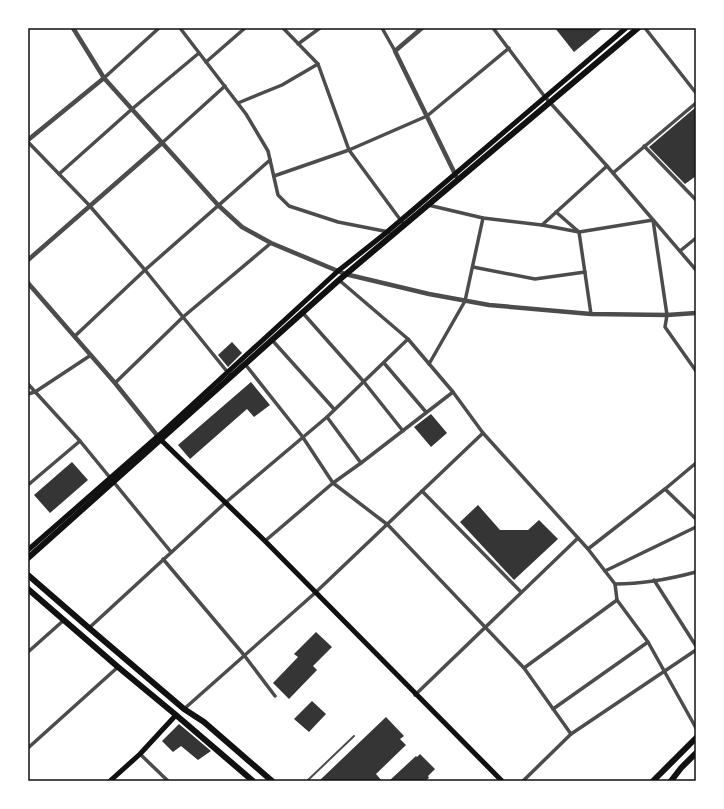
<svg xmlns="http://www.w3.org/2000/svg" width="724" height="809" font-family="'Archivo Narrow',sans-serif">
<rect width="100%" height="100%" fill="#fff"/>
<g fill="#353535">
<polygon points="555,28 603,28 574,52"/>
<polygon points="696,107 696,176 685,184 649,147"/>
<polygon points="232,342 242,353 228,367 218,355"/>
<polygon points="251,382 270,405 254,417 247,409 190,459 178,445"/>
<polygon points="431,414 447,433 431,447 414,427"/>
<polygon points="72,462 88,480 50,513 34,495"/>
<polygon points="478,505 500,530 528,530 539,520 558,539 514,580 460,522"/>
<polygon points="316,632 332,647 313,666 317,670 289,699 273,683 298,657 294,654"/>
<polygon points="312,701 326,714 309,732 294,719"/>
<polygon points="386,717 404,736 400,739 406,745 376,774 382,781 319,781"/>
<polygon points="179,724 211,751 198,760 181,746 173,752 162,741"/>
<polygon points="420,754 435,769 428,776 429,778 425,781 389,781 416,756 417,757"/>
</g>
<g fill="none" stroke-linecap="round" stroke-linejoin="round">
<polyline stroke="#4c4c4c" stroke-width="2" points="307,781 354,736"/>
<g stroke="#4c4c4c" stroke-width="3.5">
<polyline points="180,28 246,114 268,151 278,195 289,206 338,222 389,232"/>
<polyline points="283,28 318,64 349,150 402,222"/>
<polyline points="382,28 395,51"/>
<polyline points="493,28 545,97 607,166 696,270"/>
<polyline points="645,28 696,93"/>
<polyline points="298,44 320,28"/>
<polyline points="206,62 245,28"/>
<polyline points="104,78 159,28"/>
<polyline points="238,103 282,85 318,64"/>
<polyline points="28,142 89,205 145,270 229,374"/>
<polyline points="162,143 225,86"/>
<polyline points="644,146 696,200"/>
<polyline points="613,173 696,103"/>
<polyline points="59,174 132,109 199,53"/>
<polyline points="274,176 349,150 427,116 509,48"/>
<polyline points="428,205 483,218 542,225 579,232 653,220 667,315 665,327 696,371"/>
<polyline points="556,212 579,232 591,314"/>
<polyline points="542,225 607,166"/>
<polyline points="680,251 696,238"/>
<polyline points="473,267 535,279 585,272"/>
<polyline points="339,280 408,339 453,392 483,433 588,549 615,584 617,600 648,642 696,728"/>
<polyline points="302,312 364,382 403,431"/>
<polyline points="75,336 145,270 270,160"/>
<polyline points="272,340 334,409"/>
<polyline points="384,363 426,412"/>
<polyline points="245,364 302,436 333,483 388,525 524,668 571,734"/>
<polyline points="429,364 465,301 483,218"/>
<polyline points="115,383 183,317 271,243"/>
<polyline points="28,384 80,441 171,552"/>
<polyline points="28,394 35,392 91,355"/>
<polyline points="327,417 361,463"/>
<polyline points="28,485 80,441"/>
<polyline points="665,489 696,519"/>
<polyline points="422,491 521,592"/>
<polyline points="265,541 333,483 361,463 453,392"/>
<polyline points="588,549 665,489 696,463"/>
<polyline points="163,559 244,655 275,696"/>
<polyline points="605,571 696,527"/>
<polyline points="654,580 696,646"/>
<path d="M615 584C642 584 670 579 696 572"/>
<polyline points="89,628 225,503 327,417 408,339"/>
<polyline points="28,652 64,620"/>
<polyline points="524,668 617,600"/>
<polyline points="415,695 578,538"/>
<polyline points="184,709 315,593 483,433"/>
<polyline points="553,709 648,642"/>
<polyline points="28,748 118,667"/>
<polyline points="140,754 168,781"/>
<polyline points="523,781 571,734 696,650"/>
</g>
<g stroke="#4c4c4c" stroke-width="4.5">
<polyline points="73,28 104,78 218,205 242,227 271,243 345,274 429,294 489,305 591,314 667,315 696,313"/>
<polyline points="422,28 395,51 456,176"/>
<polyline points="28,140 104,78"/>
<polyline points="28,260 162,143"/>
<polyline points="28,283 115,383 160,439"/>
</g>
<g stroke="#111" stroke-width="5">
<polyline points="161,440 265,541 502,781"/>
<polyline points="28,550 157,437 338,271 387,232 626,28"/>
<polyline points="110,781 140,754 176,715"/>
</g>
<g stroke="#111" stroke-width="6">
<polyline points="28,558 339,280 638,28"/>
<polyline points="28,575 89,628 184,709 204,722 272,781"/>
<polyline points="28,589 118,667 176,715 253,781"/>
</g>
<g stroke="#111" stroke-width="6">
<polyline points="653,781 696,738"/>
<polyline points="671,781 681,768 696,753"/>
</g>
</g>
<rect width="724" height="809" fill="none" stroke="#ffffff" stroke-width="58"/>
<rect x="29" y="29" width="666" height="751" fill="none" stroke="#111" stroke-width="1.5"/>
</svg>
